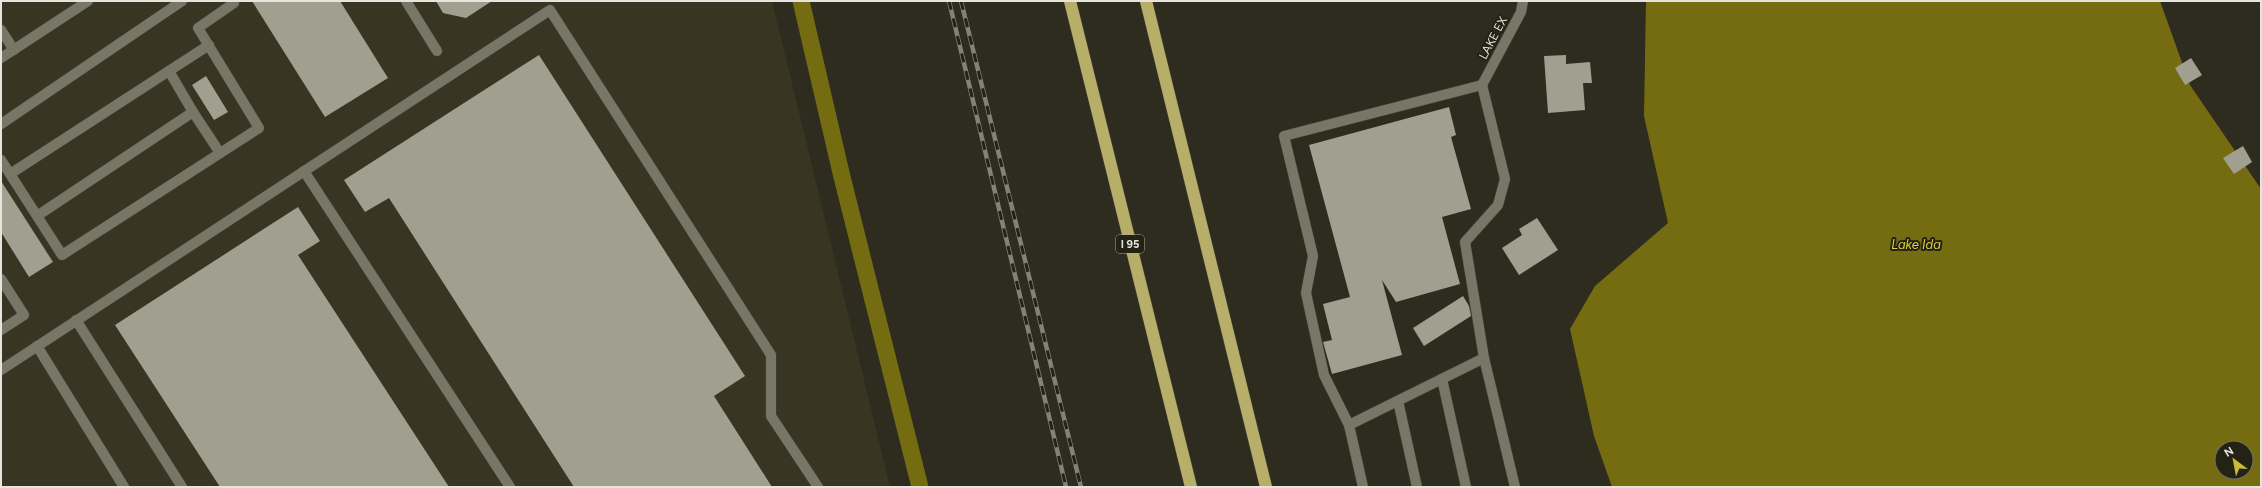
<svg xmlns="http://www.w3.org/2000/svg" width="2262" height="488" font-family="Figtree,sans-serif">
<rect width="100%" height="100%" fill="#2d2c1f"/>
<polygon fill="#383622" points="1,1 772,1 890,487 1,487"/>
<path fill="#756c12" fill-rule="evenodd" d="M1646 1H2160L2190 85 2261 189V487H1612L1594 436 1570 329 1595 286 1668 223 1644 116ZM2222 448H2246V472H2222Z"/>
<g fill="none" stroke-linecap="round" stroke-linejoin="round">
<polyline stroke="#756c12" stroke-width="17" points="801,1 842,177 920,487"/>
</g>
<g fill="#a1a090">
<polygon points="252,1 340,1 388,78 325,117"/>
<polygon points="436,1 492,1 466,18 443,13"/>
<polygon points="539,55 745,376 714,396 772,487 574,487 389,198 365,212 344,180"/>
<polygon points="1566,55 1566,64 1590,62 1592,83 1583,83 1585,110 1548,113 1544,56"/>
<polygon points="2191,58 2202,75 2185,85 2175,68"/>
<polygon points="206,76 228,112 214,120 192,85"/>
<polygon points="1449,107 1456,135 1451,137 1471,209 1442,217 1460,284 1396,302 1382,280 1402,355 1332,374 1323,342 1332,340 1323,304 1350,297 1309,145"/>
<polygon points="2243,146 2252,162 2234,174 2223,158"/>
<polygon points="1,181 53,262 29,277 1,232"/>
<polygon points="298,207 320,241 298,255 449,487 220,487 115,325"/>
<polygon points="1537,218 1558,250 1519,275 1502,248 1522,235 1519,229"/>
<polygon points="1463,296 1469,306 1471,316 1424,346 1413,328"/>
</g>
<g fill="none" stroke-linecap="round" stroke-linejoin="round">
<defs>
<g id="minor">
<polyline points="406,1 437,51"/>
<polyline points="1,30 14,50"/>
<polyline points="1,58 88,1"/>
<polyline points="1482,85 1505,179 1498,205 1465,242 1484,358 1515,487"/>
<polyline points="1482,85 1521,12 1523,1"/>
<polyline points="193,112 220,153"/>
<polyline points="1,124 182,1"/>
<polyline points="1,160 62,255 259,128 198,28 234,3"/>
<polyline points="304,171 510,487"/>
<polyline points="10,174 209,45"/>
<polyline points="37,216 193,112 169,71"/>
<polyline points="1,279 24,315 1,330"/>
<polyline points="76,320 182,487"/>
<polyline points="37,346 124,487"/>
<polyline points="1,370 550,10 771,355 771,416 818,487"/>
<polyline points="1442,379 1466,487"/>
<polyline points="1398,401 1417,487"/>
<polyline points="1349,425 1324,375 1306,293 1313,256 1284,136 1482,85"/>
<polyline points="1363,487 1349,425 1484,358"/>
</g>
<g id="highway">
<polyline points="1070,1 1191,487"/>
<polyline points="1146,1 1266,487"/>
</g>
</defs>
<use href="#minor" stroke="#48463b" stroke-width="11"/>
<use href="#highway" stroke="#48463b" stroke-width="13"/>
<use href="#minor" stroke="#787667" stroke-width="10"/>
<use href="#highway" stroke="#b6ae69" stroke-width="12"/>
<defs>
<g id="rail">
<polyline points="949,1 1066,487"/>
<polyline points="961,1 1081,487"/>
</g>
</defs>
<use href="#rail" stroke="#838278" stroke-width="4.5"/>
<use href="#rail" stroke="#232215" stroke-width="3" stroke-dasharray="9" stroke-linecap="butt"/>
</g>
<g text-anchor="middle" stroke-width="4" stroke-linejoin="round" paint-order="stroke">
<rect fill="#232215" stroke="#acaaa1" stroke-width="1" x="1116" y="235" width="28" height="18" rx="3"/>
<g font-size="11" font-weight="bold" fill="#e6e5dd">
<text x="1130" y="248">I 95</text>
</g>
<g font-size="12" fill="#e6e5dd" stroke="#232215">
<text transform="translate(1493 38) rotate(-62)" y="4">LAKE EX</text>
</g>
<g font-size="13" font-style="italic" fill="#e0d03c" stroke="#232215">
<text x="1916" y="249">Lake Ida</text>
</g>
</g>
<rect width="2262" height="488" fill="none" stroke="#e6e5dd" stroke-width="4"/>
<g transform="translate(2234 460) rotate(328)"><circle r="19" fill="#232215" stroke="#717065"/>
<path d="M0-3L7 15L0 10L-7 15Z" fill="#c9bb3a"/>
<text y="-6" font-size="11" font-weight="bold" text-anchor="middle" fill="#e6e5dd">N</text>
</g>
</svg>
